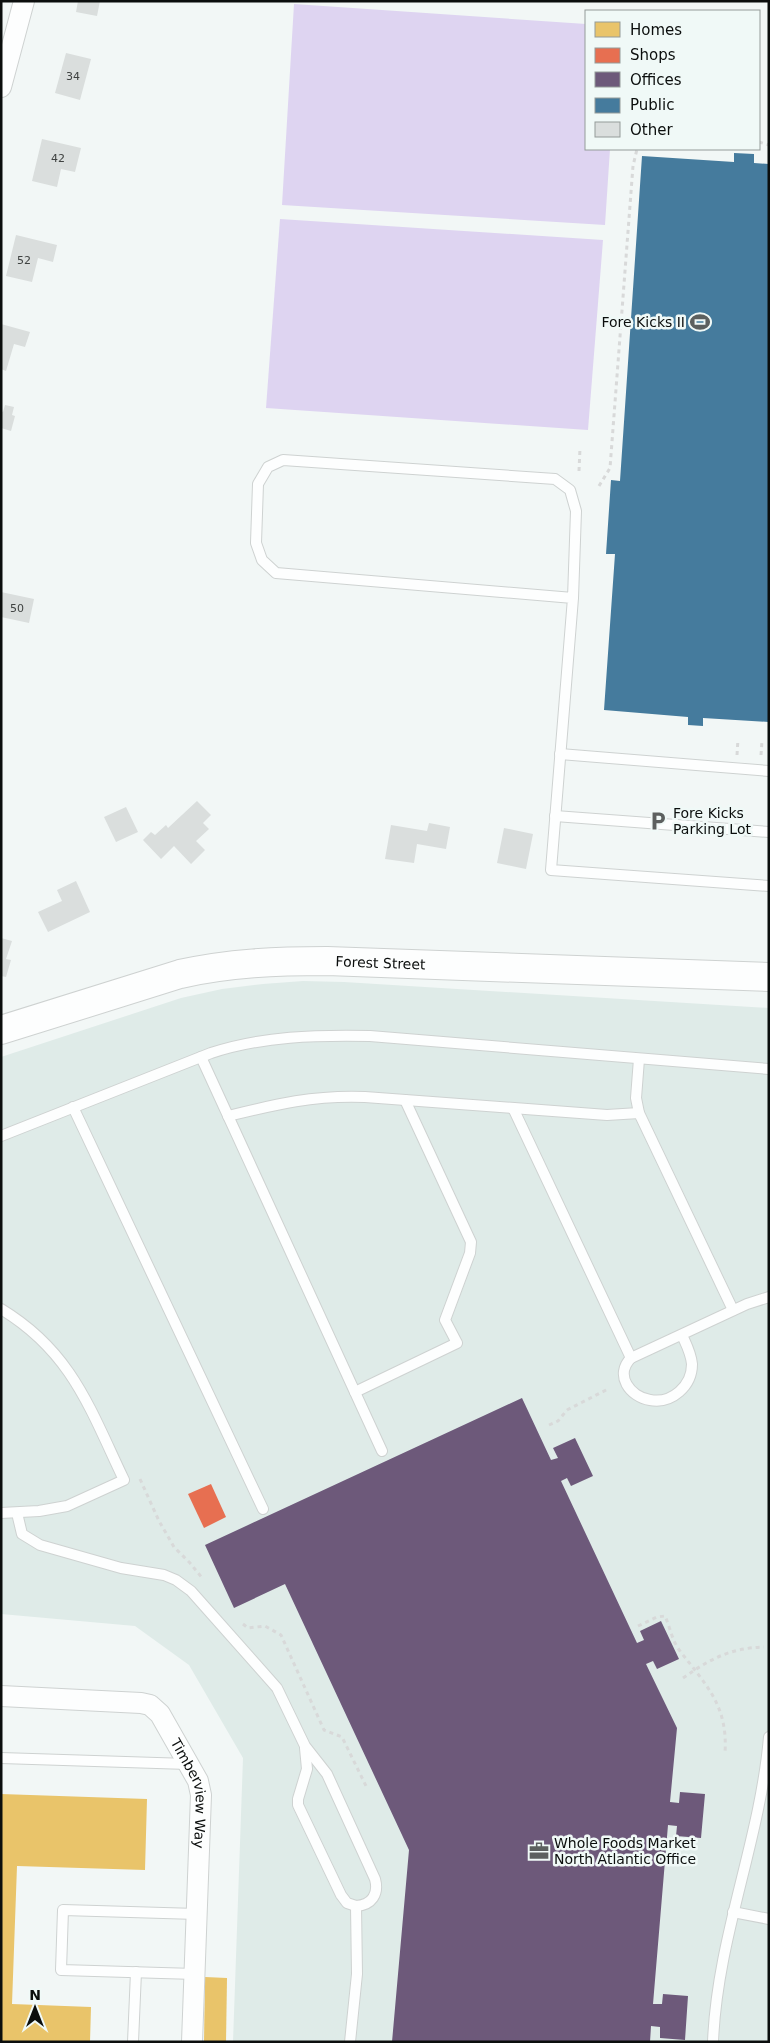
<svg xmlns="http://www.w3.org/2000/svg" width="770" height="2043" font-family="'DejaVu Sans',sans-serif">
<rect width="100%" height="100%" fill="#f2f7f6"/>
<polygon fill="#dfebe8" points="303,981 344,982 769,1008 769,2042 233,2042 243,1758 189,1665 135,1626 1,1614 1,1057 181,998 222,989 263,984"/>
<g fill="#ded4f1">
<polygon points="294,4 586,24 586,149 610,149 605,225 282,205"/>
<polygon points="280,219 603,240 588,430 266,408"/>
</g>
<g fill="#e9c46a">
<polygon points="1,1794 147,1799 145,1870 17,1866 12,2004 91,2007 90,2042 1,2042"/>
<polygon points="205,1977 227,1978 226,2042 204,2042"/>
</g>
<polygon fill="#e76f51" points="211,1484 226,1517 204,1528 188,1494"/>
<polygon fill="#6d597a" points="522,1398 551,1460 558,1458 553,1448 575,1438 593,1476 571,1486 567,1478 561,1481 637,1643 644,1640 640,1631 661,1621 679,1659 657,1669 653,1661 646,1664 677,1728 670,1802 679,1803 680,1792 705,1794 701,1838 676,1836 677,1826 668,1825 653,2004 662,2004 663,1994 688,1996 685,2040 660,2038 660,2027 651,2026 650,2042 392,2042 409,1850 285,1584 234,1608 205,1545"/>
<polygon fill="#457b9d" points="734,153 754,154 754,163 769,164 769,722 703,718 703,726 688,725 688,717 604,710 615,554 606,554 611,480 620,481 642,156 734,162"/>
<g fill="#dadedd">
<polygon points="78,1 100,1 97,16 76,12"/>
<polygon points="66,53 91,59 80,100 55,93"/>
<polygon points="42,139 81,148 75,172 61,169 57,187 32,181"/>
<polygon points="16,235 57,245 53,262 38,258 32,282 6,276"/>
<polygon points="1,324 30,332 25,347 14,344 6,371 1,369"/>
<polygon points="5,405 14,407 12,415 15,416 11,431 1,428 1,411 3,412"/>
<polygon points="1,592 34,599 29,623 1,617"/>
<polygon points="197,801 211,815 203,823 209,829 196,841 205,850 191,864 174,846 161,859 143,840 151,832 155,835 166,825 168,828"/>
<polygon points="126,807 138,832 116,842 104,817"/>
<polygon points="429,823 450,827 446,849 417,844 414,863 385,859 391,825 427,831"/>
<polygon points="504,828 533,834 526,869 497,863"/>
<polygon points="76,881 90,912 48,932 38,912 62,901 57,890"/>
<polygon points="1,938 12,941 6,959 11,960 6,977 1,976"/>
</g>
<g fill="none" stroke-linecap="round" stroke-linejoin="round">
<defs>
<g id="service">
<polyline points="573,598 276,573 262,560 256,543 258,484 268,467 283,460 555,479 570,490 576,511 573,598 551,870 769,886"/>
<polyline points="560,754 769,771"/>
<polyline points="555,816 769,832"/>
<polyline points="201,1057 382,1451"/>
<polyline points="639,1059 636,1098 639,1113 733,1310"/>
<polyline points="73,1107 263,1509"/>
<polyline points="513,1108 631,1358"/>
<path d="M228 1116C277 1104 314 1095 365 1097L607 1115 639 1113"/>
<path d="M1 1136 211 1053C263 1036 316 1035 370 1036L769 1069"/>
<path d="M1 1309C72 1352 90 1409 124 1480L67 1506 39 1511 1 1513"/>
<path d="M682 1335C686 1344 691 1353 692 1364 692 1386 672 1404 650 1400 630 1397 614 1375 631 1358L747 1304 769 1297"/>
<polyline points="355,1392 457,1343 445,1320 470,1253 471,1242 405,1100"/>
<path d="M17 1513 22 1534 40 1545 121 1568 164 1575 176 1580 191 1591 277 1688 305 1746 327 1774 375 1879C379 1894 372 1905 356 1906"/>
<polyline points="305,1748 307,1769 298,1799 298,1805 341,1895 347,1903 356,1906 357,1974 350,2042"/>
<polyline points="1,1758 188,1764"/>
<polyline points="733,1912 769,1919"/>
<polyline points="195,1974 61,1970 63,1910 197,1914"/>
<polyline points="133,2042 136,1972"/>
<path d="M713 2042C717 1938 760 1841 769 1737"/>
</g>
<g id="minor">
<polyline points="1,87 24,1"/>
<path id="s1" d="M1 1696 141 1703 150 1705 160 1714 198 1781 201 1795 192 2042"/>
</g>
<g id="secondary">
<path id="s2" d="M1 1030 180 974C229 963 277 961 327 961L769 977"/>
</g>
</defs>
<use href="#service" stroke="#ced2d1" stroke-width="12"/>
<use href="#minor" stroke="#ced2d1" stroke-width="22"/>
<use href="#secondary" stroke="#ced2d1" stroke-width="30"/>
<g stroke="#d8d9d9" stroke-width="3" stroke-dasharray="4 4" stroke-linecap="butt">
<polyline points="759,142 769,145"/>
<polyline points="579,471 580,448"/>
<polyline points="599,486 610,468 633,166 637,149"/>
<polyline points="737,755 738,739"/>
<polyline points="761,755 762,741"/>
<polyline points="549,1425 558,1421 567,1410 608,1389"/>
<polyline points="140,1479 159,1521 174,1547 190,1563 203,1579"/>
<polyline points="243,1624 248,1628 265,1626 281,1635 324,1730 342,1737 367,1788"/>
<path d="M638 1626 657 1617 665 1616C670 1627 672 1641 680 1651 707 1686 728 1706 725 1753"/>
<path d="M683 1678C710 1659 730 1648 764 1647"/>
</g>
<use href="#service" stroke="#fdfefe" stroke-width="10"/>
<use href="#minor" stroke="#fdfefe" stroke-width="20"/>
<use href="#secondary" stroke="#fdfefe" stroke-width="28"/>
</g>
<defs>
<symbol id="stadium-bare" viewBox="-9 -9 18 18"><path d="M0-5a6.5 5 0 1 0 0 10a6.5 5 0 1 0 0-10ZM-3.5-1.8h7v3.6h-7Z" fill="#5c605f" stroke="#f0f9f7" stroke-width="2.5" paint-order="stroke"/></symbol>
<symbol id="parking-bare" viewBox="-9 -9 18 18"><path d="M-3.5-5.5H1a3.5 3.5 0 0 1 0 7H-1V5.5H-3.5ZM-1-3.4V-.6H.8a1.4 1.4 0 0 0 0-2.8Z" fill="#5c605f" stroke="#f0f9f7" stroke-width="2.5" paint-order="stroke"/></symbol>
<symbol id="office-bare" viewBox="-9 -9 18 18"><path d="M-6-3h4V-5.5h4V-3h4V5H-6ZM-1-4.5V-3h2v-1.5ZM-6 0V1H6V0Z" fill="#5c605f" stroke="#f0f9f7" stroke-width="2.5" paint-order="stroke"/></symbol>
</defs>
<g fill-rule="evenodd">
<use href="#stadium-bare" x="686" y="308" width="28" height="28"/>
<use href="#parking-bare" x="644" y="807" width="28" height="28"/>
<use href="#office-bare" x="525" y="1837" width="28" height="28"/>
</g>
<g text-anchor="middle" stroke-width="5" stroke-linejoin="round" paint-order="stroke">
<g font-size="11" fill="#3f4241">
<text x="73" y="80">34</text>
<text x="58" y="162">42</text>
<text x="24" y="264">52</text>
<text x="17" y="612">50</text>
</g>
<g font-size="14" fill="#0b0e0d" stroke="#f0f9f7" text-anchor="start">
<text x="685" y="327" text-anchor="end">Fore Kicks II</text>
<text x="673" y="818">Fore Kicks<tspan x="673" dy="16">Parking Lot</tspan></text>
<text x="554" y="1848">Whole Foods Market<tspan x="554" dy="16">North Atlantic Office</tspan></text>
</g>
<g font-size="14" fill="#0b0e0d" stroke="#f0f9f7">
<text dy="5" stroke="none"><textPath href="#s2" startOffset="389">Forest Street</textPath></text>
<text dy="5" stroke="none"><textPath href="#s1" startOffset="250">Timberview Way</textPath></text>
</g>
</g>
<rect width="770" height="2043" fill="none" stroke="#0b0e0d" stroke-width="5"/>
<rect x="585" y="10" width="175" height="140" fill="#f0f9f7" stroke="#949b99"/>
<rect x="595" y="22" width="25" height="15" fill="#e9c46a" stroke="#949b99"/>
<text x="630" y="35" font-size="15" fill="#0b0e0d">Homes</text>
<rect x="595" y="48" width="25" height="15" fill="#e76f51" stroke="#949b99"/>
<text x="630" y="60" font-size="15" fill="#0b0e0d">Shops</text>
<rect x="595" y="72" width="25" height="15" fill="#6d597a" stroke="#949b99"/>
<text x="630" y="85" font-size="15" fill="#0b0e0d">Offices</text>
<rect x="595" y="98" width="25" height="15" fill="#457b9d" stroke="#949b99"/>
<text x="630" y="110" font-size="15" fill="#0b0e0d">Public</text>
<rect x="595" y="122" width="25" height="15" fill="#dadedd" stroke="#949b99"/>
<text x="630" y="135" font-size="15" fill="#0b0e0d">Other</text>
<g transform="translate(35 2008)" stroke="#f0f9f7" stroke-width="4" paint-order="stroke">
<path d="M0-4L9 19L0 12L-9 19Z" fill="#0b0e0d"/>
<text y="-8" font-size="14" font-weight="bold" text-anchor="middle" fill="#0b0e0d">N</text>
</g>
</svg>
